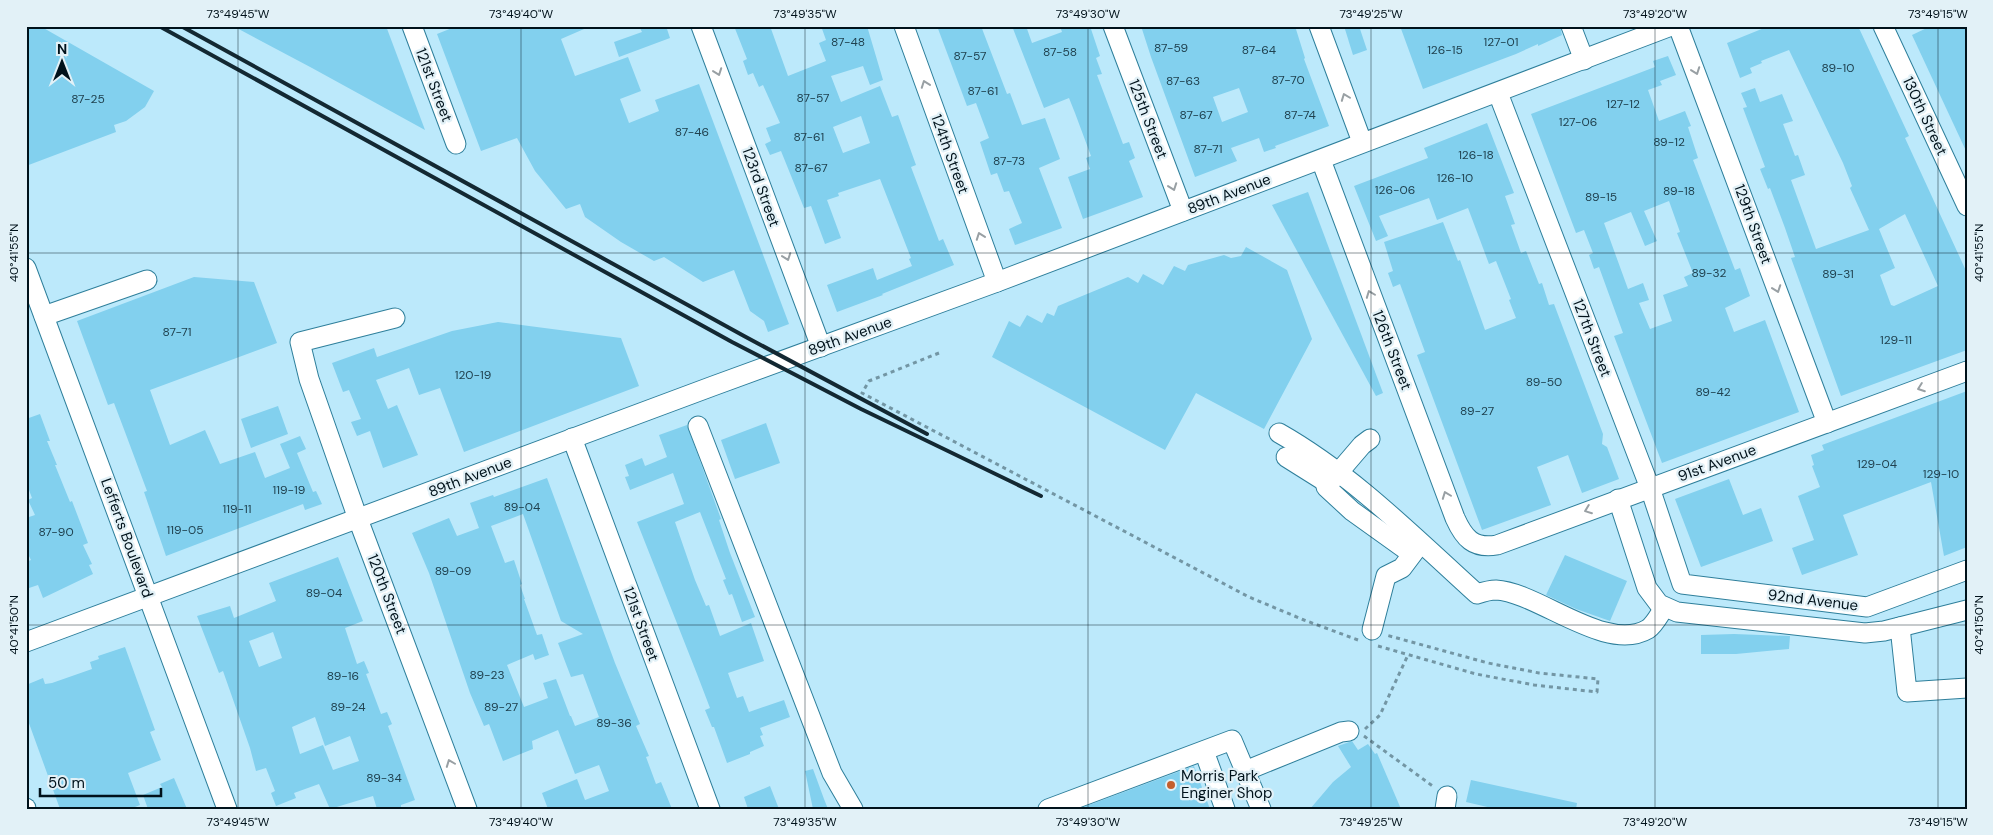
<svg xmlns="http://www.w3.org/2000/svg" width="1993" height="835" font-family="'DM Sans',sans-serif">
<rect width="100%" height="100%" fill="#bce9fb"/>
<g fill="#82d0ee" fill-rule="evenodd">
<polygon points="26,26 40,26 154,91 145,107 126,121 114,125 116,132 26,166"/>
<polygon points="233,26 386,26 425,130 312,68"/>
<polygon points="457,26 591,26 561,39 575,76 628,57 641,91 620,99 629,123 659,111 655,100 699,84 789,324 768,332 764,321 750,311 734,270 703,282 664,257 654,261 621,242 585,217 580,204 566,209 535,171 517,138 481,151 437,34"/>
<polygon points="639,26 666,26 670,38 619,57 614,42 642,32"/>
<path d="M734 26H770L788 76 826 61 819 43 826 40 821 26H867L883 80 870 85 863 66 831 76 841 102 880 86 892 117 898 115 916 165 911 167 939 241 943 239 954 265 882 294 883 295 837 312 827 285 873 268 877 280 912 266 909 259 911 258 880 179 838 193 839 196 827 200 841 238 825 244 811 206 804 208 781 151 770 155 765 144 771 141 766 128 780 123 763 85 759 87 753 73 748 75 743 61 747 59ZM861 116 870 143 843 153 833 127Z"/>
<polygon points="937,26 981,26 1007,94 1010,93 1022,125 1045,118 1060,159 1039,168 1062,228 1015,245 1009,229 1022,223 1009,191 1004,192 997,173 991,175 980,142 989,138 976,103 967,106"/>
<polygon points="1012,26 1026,26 1032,43 1062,32 1060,26 1090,26 1100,56 1096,58 1102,74 1097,75 1123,144 1129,142 1135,158 1129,161 1143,197 1083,219 1068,177 1090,169 1086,158 1091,156 1075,113 1069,98 1044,108"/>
<path d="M1141 26H1295L1305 58 1304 59 1329 126 1275 146 1276 148 1264 152 1259 138 1231 148 1237 161 1195 177 1151 57ZM1239 88 1248 112 1222 122 1213 97Z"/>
<polygon points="1344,26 1359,26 1367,50 1353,55"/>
<polygon points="1400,26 1560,26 1562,35 1538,46 1538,44 1516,54 1423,89"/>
<path d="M1769 26H1858L1909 136 1905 138 1967 273V350L1841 396 1791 258 1795 257 1785 228 1770 188 1768 189 1760 169 1765 167 1743 108 1747 107 1741 93 1755 88 1760 102 1782 94 1793 121 1783 124 1795 156 1798 155 1805 175 1791 180 1816 249 1869 230 1850 188 1852 186 1843 163 1789 50 1761 61 1762 63 1750 68 1752 73 1740 78 1727 43ZM1905 214 1938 286 1894 306 1891 305 1880 275 1895 268 1879 229Z"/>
<polygon points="1931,26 1967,26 1967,153 1912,35"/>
<path d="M1668 56 1676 75 1660 81 1662 85 1648 90 1659 121 1685 111 1691 126 1688 127 1698 158 1693 160 1735 270 1740 268 1750 296 1725 308 1734 332 1765 320 1799 412 1662 463 1614 336 1623 333 1599 267 1594 269 1589 255 1593 253 1584 230 1576 233 1531 114 1655 67 1653 61ZM1669 201 1680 232 1677 233 1693 273 1684 277 1688 286 1663 295 1672 321 1650 329 1639 303 1649 300 1643 283 1628 289 1604 223 1631 212 1645 246 1657 241 1644 211Z"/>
<polygon points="1487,123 1514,193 1505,196 1515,224 1511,225 1521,253 1526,251 1539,284 1542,283 1549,305 1554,304 1603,434 1602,444 1607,447 1619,479 1582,493 1568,455 1537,467 1551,505 1482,530 1417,355 1425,352 1400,284 1393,287 1388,273 1393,271 1384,242 1443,222 1458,261 1460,260 1485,330 1516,318 1509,300 1511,299 1496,261 1489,264 1468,208 1437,220 1429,198 1379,216 1388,236 1376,241 1354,186 1428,158 1424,148"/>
<polygon points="1308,192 1383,393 1376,396 1272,205"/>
<polygon points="1246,247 1287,270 1312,339 1264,429 1196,393 1165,450 992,357 1009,321 1020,327 1027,315 1042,323 1047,313 1054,316 1058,306 1128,277 1138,283 1143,274 1163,285 1174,266 1185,271 1188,265 1224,255 1231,258 1241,256"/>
<polygon points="194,277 254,282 277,343 150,390 170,445 205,430 220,464 255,452 265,478 290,468 280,444 300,436 306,449 297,453 313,492 316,491 322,504 305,510 303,504 166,556 144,492 147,491 125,432 114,403 108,405 77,321"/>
<polygon points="498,322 621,338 639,386 464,452 440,388 419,395 409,368 376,380 388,409 397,405 418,455 383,468 370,431 357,436 351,422 361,419 349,390 343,392 332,363 374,348 377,357 452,331"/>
<polygon points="1967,391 1967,547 1944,556 1931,482 1843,515 1858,555 1802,575 1792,548 1814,540 1798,496 1820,487 1812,466 1814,465 1811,455 1824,450 1822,445"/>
<polygon points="278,406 288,434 251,448 241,419"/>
<polygon points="40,414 50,441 47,441 57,465 55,465 70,502 72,501 88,543 83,545 92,564 89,565 93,574 43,598 38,585 26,589 26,562 31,560 26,550 26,518 35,515 28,500 32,498 26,482 26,419"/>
<polygon points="766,423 780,463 735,479 721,440"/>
<polygon points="687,425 721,519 719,520 730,553 755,617 742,622 732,594 729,595 723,580 726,579 700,512 675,522 695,580 706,606 709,605 720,636 751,623 764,661 728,673 737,698 743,696 749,712 784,700 790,717 760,728 763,735 760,736 764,746 750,752 750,754 727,763 714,727 712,727 705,710 710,708 697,674 637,522 684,504 673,473 630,490 625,477 629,476 625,465 642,458 645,466 667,457 659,435"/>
<path d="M547 478 615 663 640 724 636 726 649 756 646 757 656 784 661 782 672 809H548L542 793 577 779 585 800 609 791 599 765 575 774 558 730 532 741 533 749 503 761 489 724 484 726 470 693 429 573 412 533 449 518 457 536 479 528 470 503 493 495 494 497ZM523 514 561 621 583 634 558 643 571 677 583 674 599 717 575 726 571 716H570L556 679 543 683 548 698 524 707 507 665 533 654 535 660 549 655 542 634 537 635 524 599H525L520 585 522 584 514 560 505 563 491 526Z"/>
<polygon points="1729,479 1743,515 1761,508 1773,541 1701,567 1675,499"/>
<polygon points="1565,555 1627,581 1610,621 1576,609 1546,595"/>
<path d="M338 557 363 621 345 628 357 664 364 661 369 673 366 674 381 714 387 712 392 724 388 726 415 800 401 805V809H377L373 796 330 809 319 784 294 793 296 798 276 806 271 793 275 791 266 768 256 771 250 748 223 671 219 673 197 616 230 606 234 618 276 601 269 583ZM273 632 282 658 259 667 249 641ZM315 717 325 746 350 736 359 761 333 770 323 745 300 754 292 727Z"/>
<polygon points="1734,634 1790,636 1789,649 1736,654 1701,654 1701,635"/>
<polygon points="125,647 155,730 150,732 161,760 128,773 140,805 130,809 60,809 26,715 26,685 43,678 45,684 52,683 92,669 90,662 99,659 98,656"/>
<polygon points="1352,741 1358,750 1368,744 1375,754 1377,753 1401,809 1310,809 1333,782 1351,767 1338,746"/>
<polygon points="1194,766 1210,809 1081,809 1081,808"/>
<polygon points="813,769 824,799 828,809 813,809 805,771"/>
<polygon points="174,778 187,809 148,809 143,795 162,787 160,784"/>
<polygon points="1471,780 1577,803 1576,809 1496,809 1466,802"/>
<polygon points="770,786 779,809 748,809 744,797"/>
</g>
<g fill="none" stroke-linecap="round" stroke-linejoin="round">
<defs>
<g id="minor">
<polyline points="412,26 456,144"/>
<polyline points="701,26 821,347"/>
<polyline points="904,26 997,282"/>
<polyline points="1113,26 1183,211"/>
<polyline points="1319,26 1362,142"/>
<polyline points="1571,26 1584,60"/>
<polyline points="1678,26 1827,423"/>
<polyline points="1883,26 1967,206"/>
<polyline points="1498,93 1650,488 1682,584 1867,607 1967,570"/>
<path d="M1321 160 1455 518C1464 538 1473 549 1497 545L1967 371"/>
<polyline points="26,268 227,809"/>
<polyline points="44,316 147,280"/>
<polyline points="395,318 300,342 309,379 358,519 467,809"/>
<polyline points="698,426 832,773 853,809"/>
<path d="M1279 433C1353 475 1414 537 1477 594 1483 592 1490 590 1496 590 1538 592 1606 654 1648 629 1655 624 1659 615 1664 608"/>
<polyline points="572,438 710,809"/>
<polyline points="1370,439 1362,445 1326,487 1352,511 1412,554"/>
<polyline points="1286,457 1329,484"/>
<polyline points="1618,499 1647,588 1659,604 1677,612 1865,633 1884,631 1967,610"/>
<polyline points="1900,627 1907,692 1967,688"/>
<polyline points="1372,630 1386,576 1402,568 1420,544"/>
<polyline points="26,642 713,386 997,282 1671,26"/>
<polyline points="1204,751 1225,809"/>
<polyline points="1245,771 1341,732 1349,731"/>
<polyline points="26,808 26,809"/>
<polyline points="1048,809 1232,740 1261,809"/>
<polyline points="1445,809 1447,796"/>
</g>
</defs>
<use href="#minor" stroke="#2e7f9b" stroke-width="21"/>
<g stroke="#7396a4" stroke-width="3" stroke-dasharray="4 4" stroke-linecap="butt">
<polyline points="939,353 869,381 862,393 1249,597 1304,620 1358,640"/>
<polyline points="1378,646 1476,674 1534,685 1597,692 1598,679 1539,673 1488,663 1386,635"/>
<polyline points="1365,729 1380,715 1408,655"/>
<polyline points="1364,736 1434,787"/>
</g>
<use href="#minor" stroke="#fff" stroke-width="19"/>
<g stroke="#132832" stroke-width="4">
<polyline points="159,26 732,342 861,409 1041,496"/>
<polyline points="181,26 744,336 927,434"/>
</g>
</g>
<defs><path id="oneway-chevron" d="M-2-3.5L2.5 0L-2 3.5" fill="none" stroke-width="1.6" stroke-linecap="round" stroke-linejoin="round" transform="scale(1.25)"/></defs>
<g stroke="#99a0a4">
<use href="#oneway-chevron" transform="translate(1696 71) rotate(70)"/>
<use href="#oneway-chevron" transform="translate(718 72) rotate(70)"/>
<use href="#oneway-chevron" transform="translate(925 84) rotate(-110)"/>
<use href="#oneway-chevron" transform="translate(1345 97) rotate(-111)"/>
<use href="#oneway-chevron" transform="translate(1173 187) rotate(70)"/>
<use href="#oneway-chevron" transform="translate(980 236) rotate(-110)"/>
<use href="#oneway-chevron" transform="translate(787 257) rotate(70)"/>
<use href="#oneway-chevron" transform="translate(1777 289) rotate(70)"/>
<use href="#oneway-chevron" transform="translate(1370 294) rotate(-111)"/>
<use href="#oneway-chevron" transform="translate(1921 388) rotate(160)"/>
<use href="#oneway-chevron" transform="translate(1446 495) rotate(-111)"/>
<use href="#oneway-chevron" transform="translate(1588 510) rotate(159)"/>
<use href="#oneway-chevron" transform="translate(450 763) rotate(-111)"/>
</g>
<path fill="none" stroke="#00121b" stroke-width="1" stroke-opacity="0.45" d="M238 26V809M521 26V809M805 26V809M1088 26V809M1371 26V809M1655 26V809M1938 26V809M26 253H1967M26 625H1967"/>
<circle fill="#c45e2d" stroke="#e2f1f7" stroke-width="2" cx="1171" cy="785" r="5"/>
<g text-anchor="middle" stroke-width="4.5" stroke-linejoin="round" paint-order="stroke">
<g font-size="12" fill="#204250">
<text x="848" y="46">87-48</text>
<text x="1501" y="46">127-01</text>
<text x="1171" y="52">87-59</text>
<text x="1259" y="54">87-64</text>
<text x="1445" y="54">126-15</text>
<text x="1060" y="56">87-58</text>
<text x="970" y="60">87-57</text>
<text x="1838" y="72">89-10</text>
<text x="1288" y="84">87-70</text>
<text x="1183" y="85">87-63</text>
<text x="983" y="95">87-61</text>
<text x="813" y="102">87-57</text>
<text x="88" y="103">87-25</text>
<text x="1623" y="108">127-12</text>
<text x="1196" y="119">87-67</text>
<text x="1300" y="119">87-74</text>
<text x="1578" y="126">127-06</text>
<text x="692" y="136">87-46</text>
<text x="809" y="141">87-61</text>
<text x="1669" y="146">89-12</text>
<text x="1208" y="153">87-71</text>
<text x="1476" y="159">126-18</text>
<text x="1009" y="165">87-73</text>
<text x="811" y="172">87-67</text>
<text x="1455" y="182">126-10</text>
<text x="1395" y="194">126-06</text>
<text x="1679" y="195">89-18</text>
<text x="1601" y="201">89-15</text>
<text x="1709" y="277">89-32</text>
<text x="1838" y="278">89-31</text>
<text x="177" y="336">87-71</text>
<text x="1896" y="344">129-11</text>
<text x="473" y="379">120-19</text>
<text x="1544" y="386">89-50</text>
<text x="1713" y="396">89-42</text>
<text x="1477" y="415">89-27</text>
<text x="1877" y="468">129-04</text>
<text x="1941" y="478">129-10</text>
<text x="289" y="494">119-19</text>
<text x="522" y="511">89-04</text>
<text x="237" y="513">119-11</text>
<text x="185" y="534">119-05</text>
<text x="56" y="536">87-90</text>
<text x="453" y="575">89-09</text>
<text x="324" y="597">89-04</text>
<text x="487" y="679">89-23</text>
<text x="343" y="680">89-16</text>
<text x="348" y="711">89-24</text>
<text x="501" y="711">89-27</text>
<text x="614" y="727">89-36</text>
<text x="384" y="782">89-34</text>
</g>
<g font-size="15" fill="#00121b" stroke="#e2f1f7">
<text transform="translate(434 85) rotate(69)" y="5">121st Street</text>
<text transform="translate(1925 116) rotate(65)" y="5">130th Street</text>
<text transform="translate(1148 119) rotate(69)" y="5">125th Street</text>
<text transform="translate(950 154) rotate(70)" y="5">124th Street</text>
<text transform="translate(761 187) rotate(70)" y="5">123rd Street</text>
<text transform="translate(1229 194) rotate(-21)" y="5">89th Avenue</text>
<text transform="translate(1753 224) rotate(70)" y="5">129th Street</text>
<text transform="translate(850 336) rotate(-20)" y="5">89th Avenue</text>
<text transform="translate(1592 338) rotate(69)" y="5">127th Street</text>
<text transform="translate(1392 350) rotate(69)" y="5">126th Street</text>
<text transform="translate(1717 463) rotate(-20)" y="5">91st Avenue</text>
<text transform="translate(470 477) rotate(-21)" y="5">89th Avenue</text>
<text transform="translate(127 538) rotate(70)" y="5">Lefferts Boulevard</text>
<text transform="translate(387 594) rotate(69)" y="5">120th Street</text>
<text transform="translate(1813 600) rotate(7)" y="5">92nd Avenue</text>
<text transform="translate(641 624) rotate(70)" y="5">121st Street</text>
</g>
<g font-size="15" fill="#00121b" stroke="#e2f1f7" text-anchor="start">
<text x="1181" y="781">Morris Park<tspan x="1181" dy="17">Enginer Shop</tspan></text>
</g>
</g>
<rect width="1993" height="835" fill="none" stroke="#e2f1f7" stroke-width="55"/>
<g transform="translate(62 62)" stroke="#e2f1f7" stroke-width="4" paint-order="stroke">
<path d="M0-4L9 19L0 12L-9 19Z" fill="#00121b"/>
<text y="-8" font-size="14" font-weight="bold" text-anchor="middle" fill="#00121b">N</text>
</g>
<path d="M40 788v8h121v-8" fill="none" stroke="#00121b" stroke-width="2.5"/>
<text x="48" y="788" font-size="15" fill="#00121b" stroke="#e2f1f7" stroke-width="4" paint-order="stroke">50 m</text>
<rect x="28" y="28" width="1938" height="780" fill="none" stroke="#00121b" stroke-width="2"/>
<g font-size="12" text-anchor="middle" fill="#00121b">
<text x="238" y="18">73°49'45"W</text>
<text x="521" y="18">73°49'40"W</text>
<text x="805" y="18">73°49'35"W</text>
<text x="1088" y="18">73°49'30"W</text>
<text x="1371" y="18">73°49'25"W</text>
<text x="1655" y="18">73°49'20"W</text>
<text x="1938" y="18">73°49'15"W</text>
<text transform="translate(14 253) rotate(-90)" y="4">40°41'55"N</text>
<text transform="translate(1979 253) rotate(-90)" y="4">40°41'55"N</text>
<text transform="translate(14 625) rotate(-90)" y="4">40°41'50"N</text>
<text transform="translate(1979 625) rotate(-90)" y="4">40°41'50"N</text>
<text x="238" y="826">73°49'45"W</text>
<text x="521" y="826">73°49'40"W</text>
<text x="805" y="826">73°49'35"W</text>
<text x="1088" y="826">73°49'30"W</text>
<text x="1371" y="826">73°49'25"W</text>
<text x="1655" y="826">73°49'20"W</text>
<text x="1938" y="826">73°49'15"W</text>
</g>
</svg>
